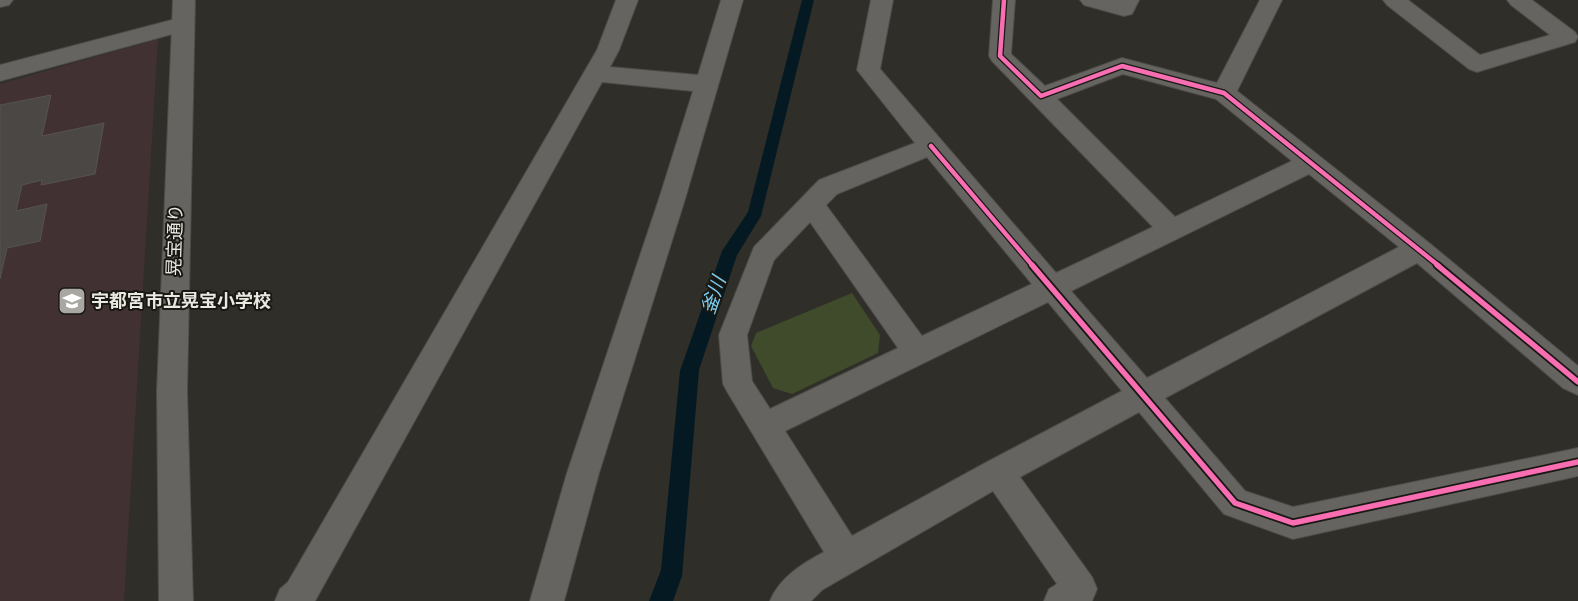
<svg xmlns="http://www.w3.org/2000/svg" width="1578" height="601" font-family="'Golos Text','Noto Sans JP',sans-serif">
<rect width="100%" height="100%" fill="#2f2e29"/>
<polygon fill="#423133" points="158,39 124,601 0,601 0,84"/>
<polygon fill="#3f4b2a" points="852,293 880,335 878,353 792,394 773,388 751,346 756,333"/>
<polygon fill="#041922" points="802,0 814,0 761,216 737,255 699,370 682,576 673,601 649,601 661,570 680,371 722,251 748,212"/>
<polygon fill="#4a4744" stroke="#565350" points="51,95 42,136 104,123 95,174 41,185 42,180 22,185 16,211 47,204 40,241 7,248 0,279 0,105"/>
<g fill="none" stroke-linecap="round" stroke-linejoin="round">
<defs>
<g id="minor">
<polygon points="0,0 13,0 9,5 0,7"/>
<polygon points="616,0 638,0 619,50 610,67 698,75 721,0 743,0 685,199 599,473 564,601 530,601 567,473 659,199 693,91 602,82 315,601 275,601 280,589 288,582 597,50"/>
<path d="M871 0H893L880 69 1056 273 1153 227 992 61 989 56 993 0H1015L1011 54 1045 86 1122 58 1217 83 1260 0H1282L1237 91 1428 242 1578 366V395L1563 388 1417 263 1165 398 1245 491 1293 507 1578 448V476L1293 539 1224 514 1139 412 1020 477 1092 577 1097 589 1092 601H1044L1049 589 1057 584 993 491 822 590 811 601H770C780 577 802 564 824 552L728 393 723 384 719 335 754 247 819 180 915 143 857 70ZM1123 74 1216 99 1292 161 1175 217 1057 99ZM927 157 1032 284 922 336 826 205 837 194ZM1309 174 1399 247 1147 378 1071 291ZM810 222 898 348 770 409 752 381 747 335 774 260ZM1048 302 1122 391 987 462 852 536 785 431Z"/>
<polygon points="1080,0 1139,0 1132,14 1124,16 1084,5"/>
<polygon points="1383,0 1408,0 1480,55 1550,35 1511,5 1507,0 1532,0 1575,32 1578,37 1575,42 1477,72 1469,69 1387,5"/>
<polygon points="183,17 191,19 194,24 191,29 0,81 0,65"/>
</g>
<polygon id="tertiary" points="173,0 195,0 187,391 193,601 159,601 157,391"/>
</defs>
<use href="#minor" stroke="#4d4c47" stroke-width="2"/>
<use href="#tertiary" stroke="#4d4c47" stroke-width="2"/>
<use href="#minor" fill="#656460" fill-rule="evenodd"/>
<use href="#tertiary" fill="#656460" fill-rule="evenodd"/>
<defs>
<g id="cycleway-far1">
<polyline points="1004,0 1000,56 1041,96 1122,66 1224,93 1439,266"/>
<polyline points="931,146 1033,266"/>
</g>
<g id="cycleway">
<polyline points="1032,265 1235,503 1293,523 1578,462"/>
<polyline points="1437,265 1578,382"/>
</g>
</defs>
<use href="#cycleway-far1" stroke="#191813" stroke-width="7"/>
<use href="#cycleway" stroke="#191813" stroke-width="9"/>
<use href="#cycleway-far1" stroke="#f96db3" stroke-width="4.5"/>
<use href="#cycleway" stroke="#f96db3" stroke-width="5.5"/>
</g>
<defs>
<symbol id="school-square" viewBox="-11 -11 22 22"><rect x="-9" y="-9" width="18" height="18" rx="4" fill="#a8a7a1" stroke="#191813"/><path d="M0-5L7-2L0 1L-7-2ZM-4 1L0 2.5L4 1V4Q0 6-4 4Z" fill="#fff"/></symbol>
</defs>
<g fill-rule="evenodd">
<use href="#school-square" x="56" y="285" width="32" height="32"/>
</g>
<g text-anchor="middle" stroke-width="4" stroke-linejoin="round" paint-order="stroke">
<g font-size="18" fill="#e9e8e1" stroke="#191813">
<text transform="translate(175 240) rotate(-88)" y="6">晃宝通り</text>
</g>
<g font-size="18" font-weight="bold" fill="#e9e8e1" stroke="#191813" text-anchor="start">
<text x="91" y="307">宇都宮市立晃宝小学校</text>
</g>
<g font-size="19" font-style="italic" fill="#7bcff2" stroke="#191813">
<text transform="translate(713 295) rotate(-71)" y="7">釜川</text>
</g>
</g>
</svg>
